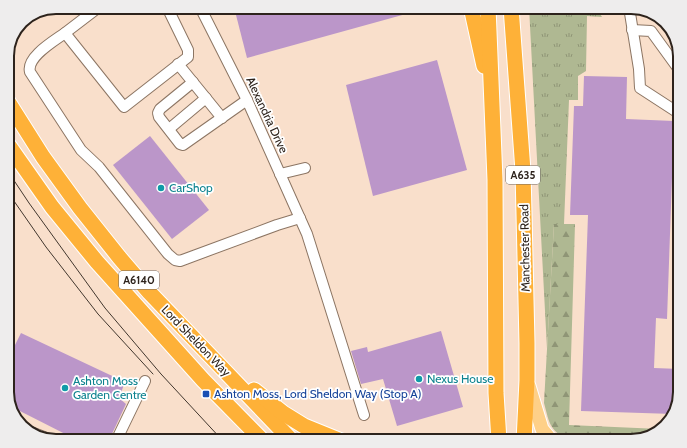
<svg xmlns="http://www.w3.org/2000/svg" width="687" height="448" font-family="Cabin,sans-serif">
<defs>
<pattern id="grass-tufts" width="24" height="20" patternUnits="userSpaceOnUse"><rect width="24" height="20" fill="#afb892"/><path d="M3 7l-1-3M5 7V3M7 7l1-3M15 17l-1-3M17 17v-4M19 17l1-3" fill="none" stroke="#8f9576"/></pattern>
<pattern id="forest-firs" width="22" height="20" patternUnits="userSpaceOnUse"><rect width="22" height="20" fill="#afb892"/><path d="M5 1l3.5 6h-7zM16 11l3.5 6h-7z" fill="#8f9576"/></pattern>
</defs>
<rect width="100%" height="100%" fill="#f9dfcb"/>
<polygon fill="url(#grass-tufts)" points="529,7 596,7 602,17 587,16 586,71 578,76 578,100 569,100 564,224 554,224 547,349"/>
<path fill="url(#forest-firs)" d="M554 224H575L569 425 660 429 653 436 643 438 568 439C549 431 549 421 544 403Z"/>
<g fill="#bb96c9">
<polygon points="266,7 424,7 424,9 247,58 236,15"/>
<polygon points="437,60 467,170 373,196 346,85"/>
<polygon points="584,76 627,77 626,119 674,121 667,319 656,318 654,368 680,369 680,392 673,414 581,411 588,215 570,215 574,106 583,106"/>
<polygon points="150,136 209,210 172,239 113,165"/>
<polygon points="441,331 463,407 397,426 383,379 361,384 351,351 367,347 368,352"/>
<polygon points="21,333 125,382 119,398 126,404 111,436 105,433 100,441 79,441 10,406 7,395 7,361"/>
</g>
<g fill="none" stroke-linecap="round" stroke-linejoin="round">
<defs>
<g id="minor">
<polyline points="99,7 65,33 124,107 188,57 188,50 167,7"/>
<polyline points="200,7 247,100 307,234 364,415"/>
<polyline points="629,7 639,69 640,88 680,114"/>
<polyline points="632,30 651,31 680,71"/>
<path d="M65 33C54 41 26 57 30 72L81 150 99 167 168 254 175 260 180 261 277 225 300 218"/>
<polyline points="178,64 222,118"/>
<polyline points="193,82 160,109 158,113 159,117 180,144 183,145 247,100"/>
<polyline points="169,129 206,98"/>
<polyline points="280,174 305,168"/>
<polyline points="680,202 680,257"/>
<polyline points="26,430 52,440"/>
<polyline points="116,441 145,381"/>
</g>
<polyline id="major" points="529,386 542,429 552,441"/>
<g id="highway">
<polyline points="471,7 484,66"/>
<polyline points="488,7 495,180 496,393 499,441"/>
<polyline points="511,7 523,171 527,343 527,380 524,441"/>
<polyline points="7,100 43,157 80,208 119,257 149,292 292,441"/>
<polyline points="7,143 52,207 97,262 203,380 263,441"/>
<polyline points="254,390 283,413 304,426 341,441"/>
</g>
</defs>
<use href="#minor" stroke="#8c7563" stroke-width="12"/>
<use href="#major" stroke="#fff" stroke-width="15"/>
<use href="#highway" stroke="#fff" stroke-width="17"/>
<use href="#minor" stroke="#fff" stroke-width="10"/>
<use href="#major" stroke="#fed088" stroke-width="13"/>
<use href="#highway" stroke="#feb138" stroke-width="15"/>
<g stroke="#42372e" stroke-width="1">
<polyline points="7,170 29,203 105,308 161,374 223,441"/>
<polyline points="7,191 46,247 98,314 153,374"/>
</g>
</g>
<g fill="#0f9aa8" stroke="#fff" stroke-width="1.5">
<circle cx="161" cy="188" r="4"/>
<circle cx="419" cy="379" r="4"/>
<circle cx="65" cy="388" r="4"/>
</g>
<rect fill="#1a4fb4" stroke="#fff" stroke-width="1.5" x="202" y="390" width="8" height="8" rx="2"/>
<g text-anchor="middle" stroke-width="3.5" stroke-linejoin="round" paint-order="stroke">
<g fill="#fff" stroke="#6c6560" stroke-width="1">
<rect x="506" y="166" width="34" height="18" rx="3"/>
<rect x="119" y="271" width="40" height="18" rx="3"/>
</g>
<g font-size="11" font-weight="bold" fill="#2d231c">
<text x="523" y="179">A635</text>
<text x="139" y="284">A6140</text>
</g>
<g font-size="12" fill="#2d231c" stroke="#fff">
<text transform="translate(267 115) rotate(65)" y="4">Alexandria Drive</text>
<text transform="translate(525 248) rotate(-91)" y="4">Manchester Road</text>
<text transform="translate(196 341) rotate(46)" y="4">Lord Sheldon Way</text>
</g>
<g font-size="12" fill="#0d838f" stroke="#fff" text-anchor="start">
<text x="169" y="192">CarShop</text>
<text x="427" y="383">Nexus House</text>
<text x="73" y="385">Ashton Moss<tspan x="73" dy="14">Garden Centre</tspan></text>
</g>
<g font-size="12" fill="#164399" stroke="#fff" text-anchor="start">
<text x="214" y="398">Ashton Moss, Lord Sheldon Way (Stop A)</text>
</g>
</g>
<path d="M0 0H687V448H0ZM56 14H631A42 42 0 0 1 673 56V392A42 42 0 0 1 631 434H56A42 42 0 0 1 14 392V56A42 42 0 0 1 56 14Z" fill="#eeeded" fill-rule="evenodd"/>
<path fill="none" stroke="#2d231c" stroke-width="2" d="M56 14H631A42 42 0 0 1 673 56V392A42 42 0 0 1 631 434H56A42 42 0 0 1 14 392V56A42 42 0 0 1 56 14Z"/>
</svg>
